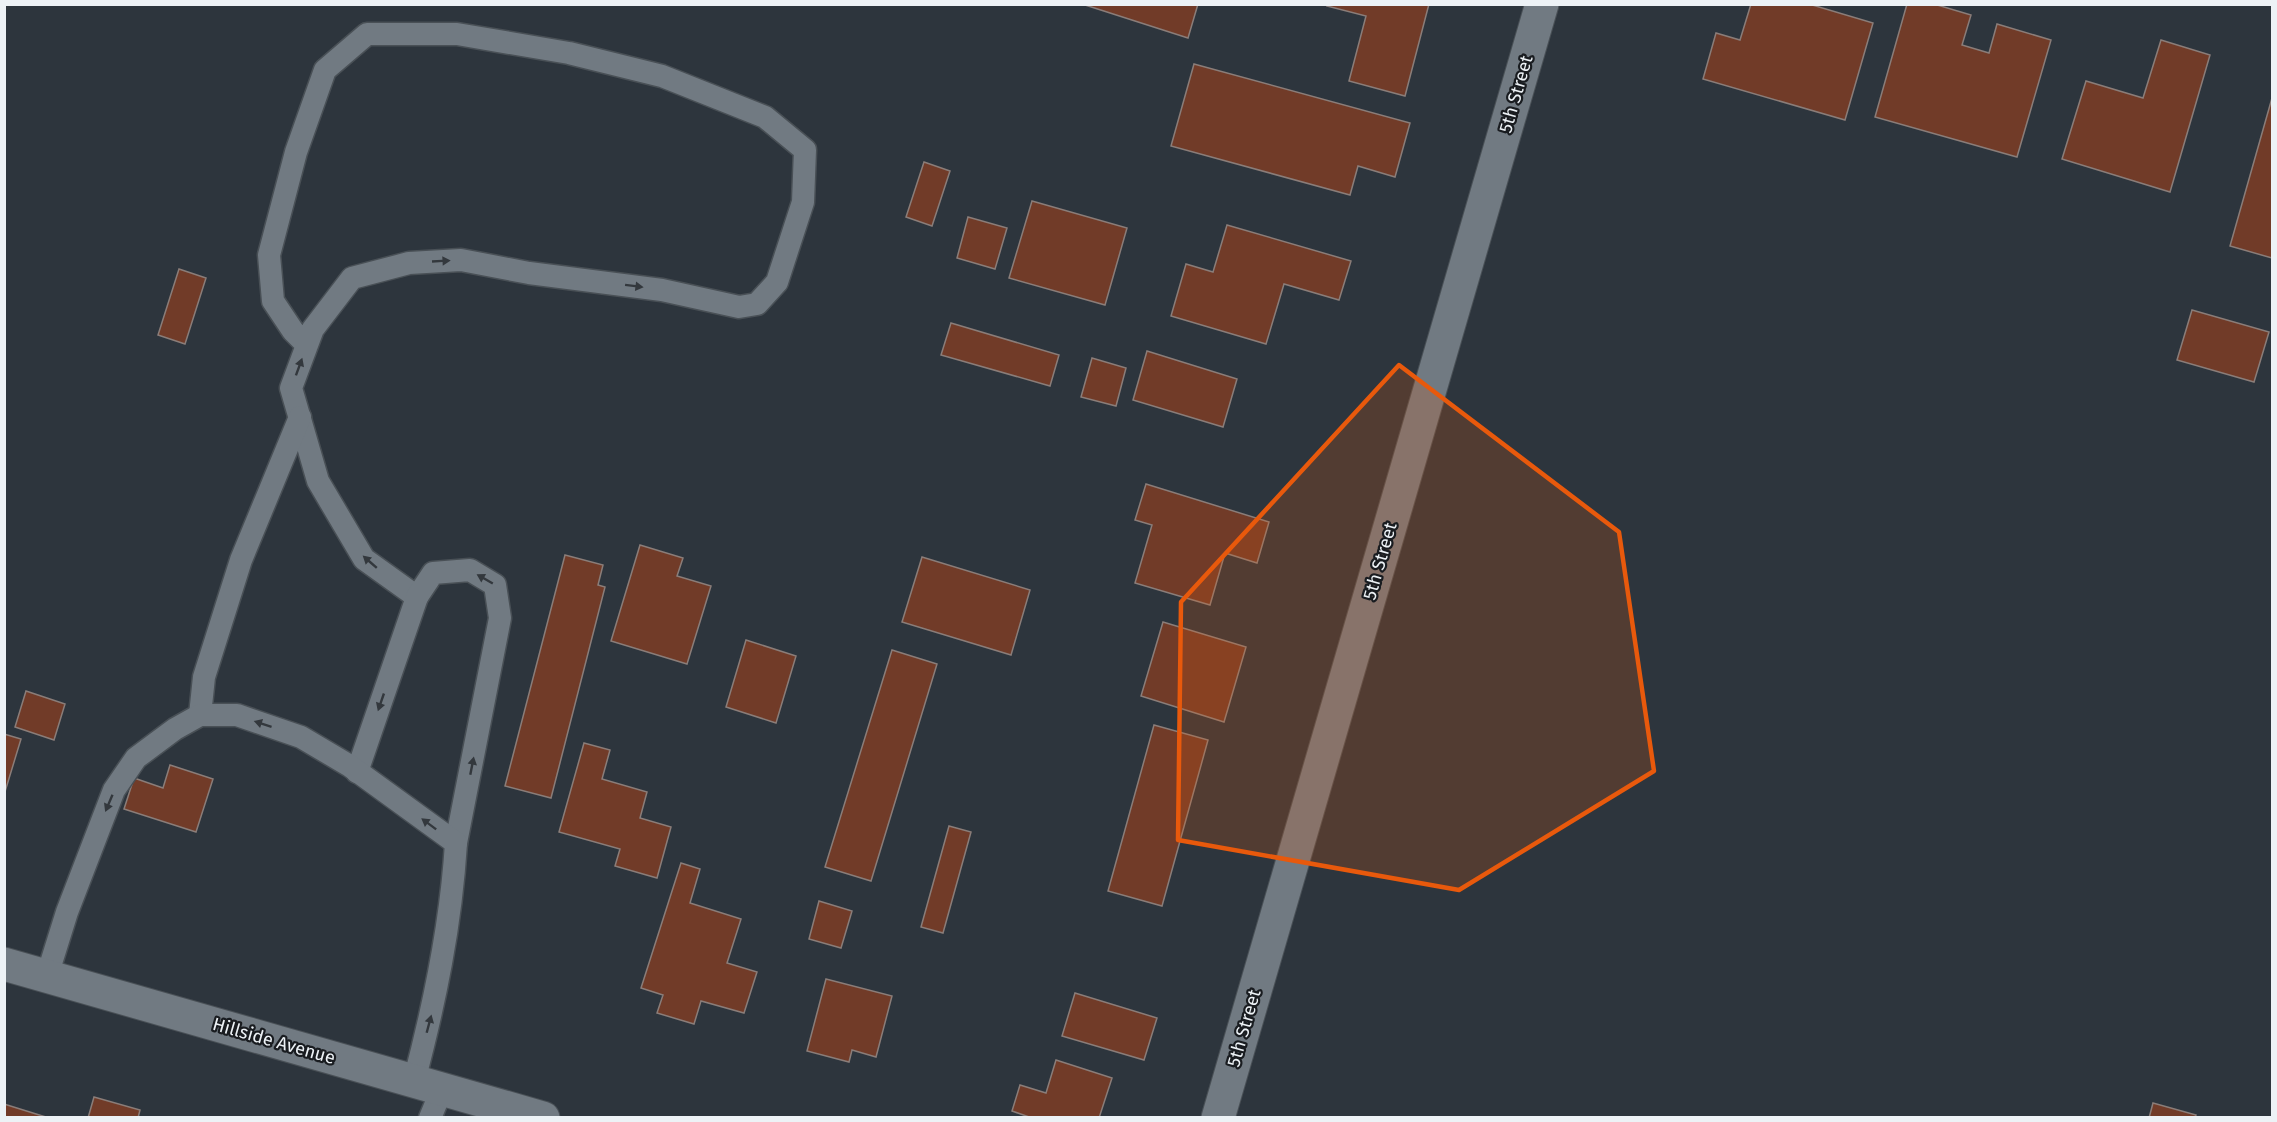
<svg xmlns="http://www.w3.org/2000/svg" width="2277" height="1122" font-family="'Fira Sans',sans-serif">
<rect width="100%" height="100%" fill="#2d353d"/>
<g fill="#713b28" stroke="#8a7d79" stroke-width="1.5">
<polygon points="1082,4 1198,4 1188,38"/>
<polygon points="1328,4 1429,4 1405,96 1349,81 1366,16 1327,6"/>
<polygon points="1751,4 1809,4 1873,23 1845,120 1703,79 1716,33 1740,40"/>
<polygon points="1907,4 1934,4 1971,15 1962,45 1989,53 1997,24 2051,40 2017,157 1875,117"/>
<polygon points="2161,40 2210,55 2170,192 2062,159 2086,81 2143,98"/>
<polygon points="1194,64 1410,123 1395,177 1358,166 1350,195 1171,146"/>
<polygon points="2272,98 2272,258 2230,246"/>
<polygon points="924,162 950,171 932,226 906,217"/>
<polygon points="1032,201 1127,228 1105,305 1009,278"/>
<polygon points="968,217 1007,228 995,269 957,258"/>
<polygon points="1227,225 1351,261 1339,300 1284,284 1266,344 1171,316 1186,264 1213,272"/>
<polygon points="179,269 206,278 185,344 158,335"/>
<polygon points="2192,310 2269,332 2254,382 2177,360"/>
<polygon points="951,323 1059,355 1050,386 941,355"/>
<polygon points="1147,351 1237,379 1223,427 1133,400"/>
<polygon points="1092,358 1126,368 1116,406 1081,397"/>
<polygon points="1146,484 1269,522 1257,563 1225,553 1210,605 1135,583 1152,525 1135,520"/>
<polygon points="640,545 683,558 677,576 711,586 687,664 611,641"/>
<polygon points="565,555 603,565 598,585 605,587 551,798 505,786"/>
<polygon points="922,557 1030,590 1011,655 902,622"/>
<polygon points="1163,622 1246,647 1224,722 1141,696"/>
<polygon points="746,640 796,656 776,723 726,707"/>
<polygon points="892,650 937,664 871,881 825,867"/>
<polygon points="26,691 65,704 54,740 15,727"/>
<polygon points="1154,725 1208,740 1162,906 1108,891"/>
<polygon points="4,734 21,739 4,795"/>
<polygon points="584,743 610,750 602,779 647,792 640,818 671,827 657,878 615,866 620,849 559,832"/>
<polygon points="170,765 213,779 196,832 124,809 134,778 163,788"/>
<polygon points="949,826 971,832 943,933 921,927"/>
<polygon points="681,863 700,869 690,903 741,919 727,963 757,972 744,1013 701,1001 694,1024 657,1013 663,995 641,988"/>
<polygon points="819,901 852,911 841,948 809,939"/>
<polygon points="826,979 892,996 876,1057 852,1050 849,1062 807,1051"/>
<polygon points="1075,993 1157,1018 1144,1060 1062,1036"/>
<polygon points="1056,1060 1112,1078 1099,1118 1032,1118 1012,1111 1020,1085 1046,1093"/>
<polygon points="94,1097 140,1110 138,1118 88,1118"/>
<polygon points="2153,1103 2196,1115 2195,1118 2149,1118"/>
<polygon points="4,1104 49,1118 4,1118"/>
</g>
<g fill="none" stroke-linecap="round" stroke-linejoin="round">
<defs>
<g id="lane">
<polyline points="307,345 293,331 273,301 269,255 296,152 325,70 367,34 457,34 569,53 662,76 765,117 805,150 803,202 777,282 757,304 739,307 662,290 529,273 461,260 409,263 352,278 313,329 291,388 318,481 364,559 417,597"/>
<polyline points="200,715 204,677 241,560 300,417"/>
<polyline points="357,772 417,597 433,573 470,570 495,585 500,618 456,843"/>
<path d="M47 976 67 912 114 790 136 758 175 729 200 715H237L301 737 350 766 456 843C451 925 435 1002 414 1081"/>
<polyline points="430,1118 442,1089"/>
</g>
<g id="street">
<polyline points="4,964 543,1118"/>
<polyline points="1218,1118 1542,4"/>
</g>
</defs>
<use href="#lane" stroke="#495056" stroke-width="25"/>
<use href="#street" stroke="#495056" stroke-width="35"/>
<use href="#lane" stroke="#717a82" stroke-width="22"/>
<use href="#street" stroke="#717a82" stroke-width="33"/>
</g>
<defs><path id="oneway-solid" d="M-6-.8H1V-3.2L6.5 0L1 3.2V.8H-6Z" transform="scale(1.5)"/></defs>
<g fill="#33383d">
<use href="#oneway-solid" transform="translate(441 261) rotate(-3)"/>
<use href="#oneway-solid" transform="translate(634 286) rotate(7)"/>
<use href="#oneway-solid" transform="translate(299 367) rotate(-70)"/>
<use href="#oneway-solid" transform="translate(370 562) rotate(-139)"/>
<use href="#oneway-solid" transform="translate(485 579) rotate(-150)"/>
<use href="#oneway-solid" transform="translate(381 702) rotate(109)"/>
<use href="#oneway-solid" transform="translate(263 724) rotate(-162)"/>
<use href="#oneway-solid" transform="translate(472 766) rotate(-79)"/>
<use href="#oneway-solid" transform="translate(109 803) rotate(113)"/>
<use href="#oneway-solid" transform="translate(429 824) rotate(-143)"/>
<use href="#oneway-solid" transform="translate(429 1024) rotate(-75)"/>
</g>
<path fill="#e8590c" fill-opacity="0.2" stroke="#e8590c" stroke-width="4.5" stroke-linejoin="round" d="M1399 365 1619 532 1654 771 1459 890 1178 840 1181 602Z"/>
<g text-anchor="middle" stroke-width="4.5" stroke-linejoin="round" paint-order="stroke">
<g font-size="18" fill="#edf2f6" stroke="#191c20">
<text transform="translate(1516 94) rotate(-74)" y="6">5th Street</text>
<text transform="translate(1380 561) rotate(-74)" y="6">5th Street</text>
<text transform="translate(1244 1028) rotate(-74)" y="6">5th Street</text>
<text transform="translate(274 1041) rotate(16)" y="6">Hillside Avenue</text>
</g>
</g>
<rect width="2277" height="1122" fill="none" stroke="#edf2f6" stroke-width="12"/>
</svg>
